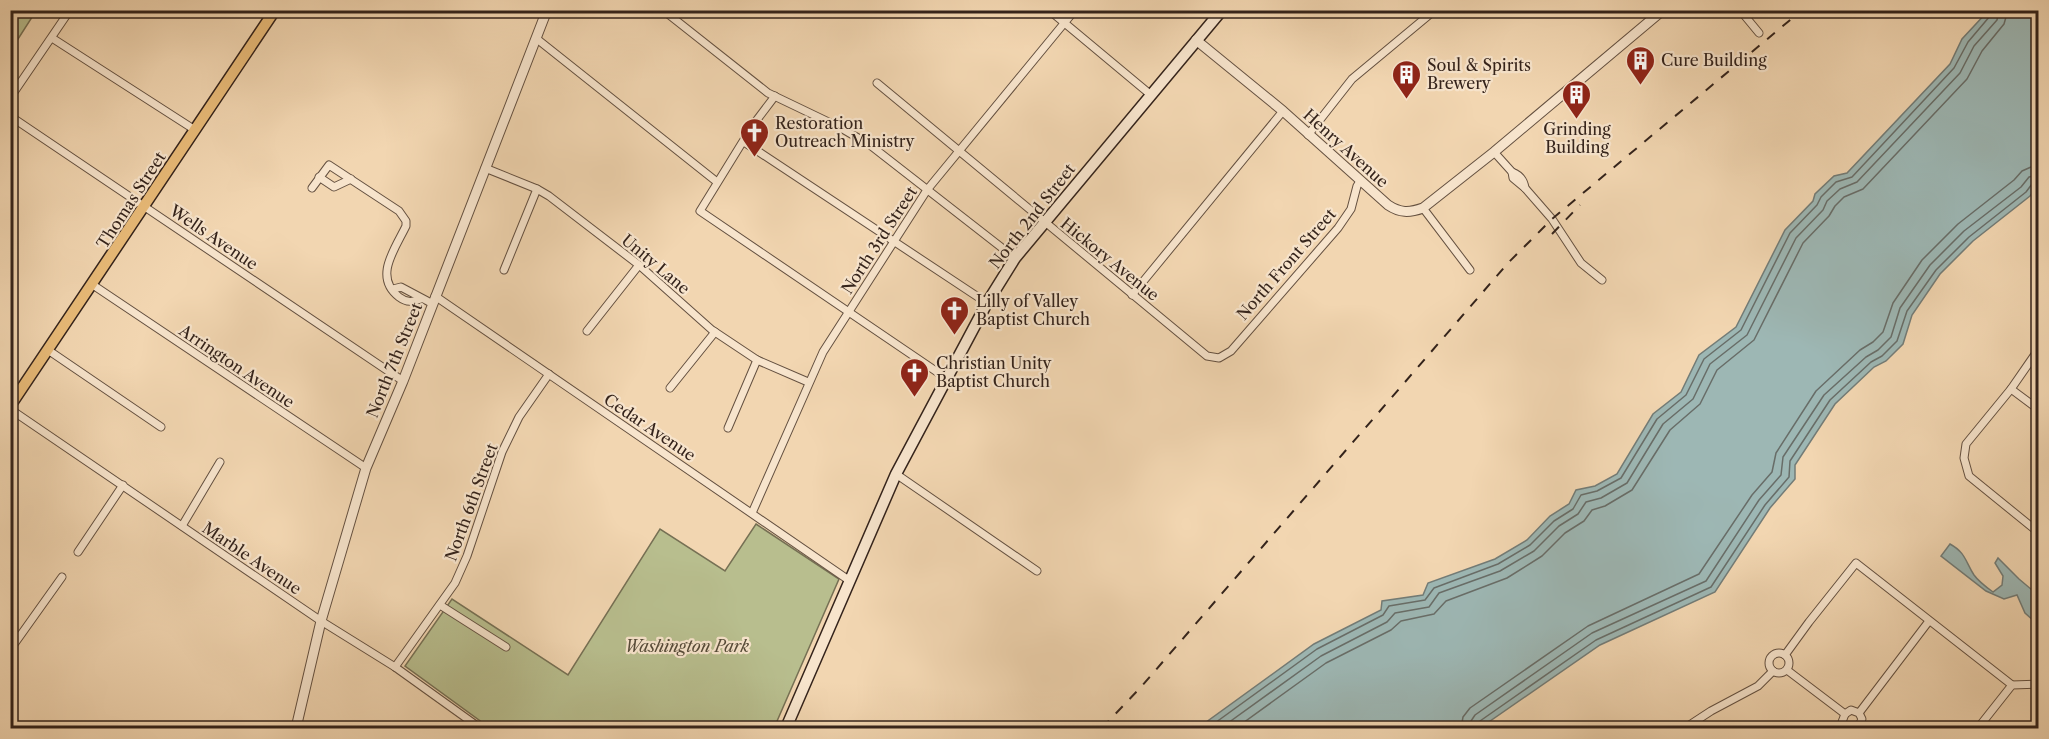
<svg xmlns="http://www.w3.org/2000/svg" width="2049" height="739" font-family="'Libre Caslon Text',serif">
<rect width="100%" height="100%" fill="#f2d6b1"/>
<filter id="stains"><feTurbulence type="fractalNoise" baseFrequency=".00333" numOctaves="4"/><feColorMatrix values="0 0 0 0 .2 0 0 0 0 .09 0 0 0 0 .02 0 0 0 .5 -.17"/></filter>
<radialGradient id="worn" r=".72"><stop offset=".6" stop-color="#630" stop-opacity="0"/><stop offset="1" stop-color="#630" stop-opacity=".3"/></radialGradient>
<g fill="#b8be8e" stroke="#767054" stroke-width="1.5">
<polygon points="11,10 36,11 11,50 10,11"/>
<polygon points="756,524 839,579 774,728 490,728 405,666 452,599 568,675 660,529 725,571"/>
</g>
<g fill="#9db7b4" stroke="#737c77" stroke-width="1.5">
<polygon points="1988,11 2038,11 2038,186 2030,196 1973,241 1940,274 1912,315 1903,344 1886,361 1874,367 1835,404 1795,465 1795,479 1770,508 1715,592 1600,645 1480,728 1198,728 1314,644 1381,610 1382,601 1423,595 1428,583 1495,559 1527,540 1550,516 1569,504 1576,490 1595,486 1617,474 1653,414 1681,392 1699,355 1736,327 1785,230 1813,201 1815,194 1834,176 1847,173 1950,64 1962,39"/>
<path d="M1950 544C1966 553 1965 561 1974 575 1979 582 1986 587 1993 592L2002 585 2003 576 1995 563 1998 558 2019 579 2038 595V621L2035 622 2025 613 2017 595 2004 599 1986 591 1941 556Z"/>
</g>
<g fill="none" stroke-linecap="round" stroke-linejoin="round">
<g stroke="#686d68" stroke-width="1.5">
<polyline points="1208,728 1317,649 1383,615 1389,606 1425,600 1434,588 1498,564 1530,545 1554,521 1573,509 1581,495 1597,491 1621,478 1657,419 1686,395 1704,359 1741,330 1790,233 1817,205 1821,197 1836,182 1852,177 1954,68 1968,42 1990,16 1991,10"/>
<polyline points="1221,728 1321,656 1387,622 1395,613 1429,607 1439,593 1500,571 1534,551 1559,526 1578,514 1586,502 1601,498 1627,483 1663,424 1693,399 1710,364 1747,335 1796,238 1823,210 1827,201 1840,189 1857,182 1960,73 1974,46 1997,20 1999,10"/>
<polyline points="1236,728 1326,663 1391,630 1401,621 1434,614 1446,601 1507,578 1542,556 1565,533 1584,521 1592,510 1605,506 1632,490 1670,430 1700,404 1717,370 1754,340 1803,243 1829,216 1835,206 1844,197 1863,189 1967,79 1982,51 2004,24 2008,10"/>
<polyline points="1461,728 1463,717 1470,708 1588,626 1699,574 1752,495 1772,472 1776,453 1816,391 1860,350 1873,342 1883,332 1893,303 1922,260 1958,224 2014,180 2022,171 2031,167 2038,166"/>
<polyline points="1470,728 1471,721 1475,715 1592,633 1706,581 1759,500 1781,475 1783,457 1824,395 1866,357 1878,350 1891,337 1900,308 1930,265 1964,231 2021,187 2029,177 2038,175"/>
<polyline points="1477,728 1480,721 1596,640 1711,587 1765,505 1789,477 1790,461 1830,400 1871,362 1882,356 1897,341 1907,311 1936,270 1969,237 2026,192 2032,184 2038,183"/>
</g>
<defs>
<g id="minor">
<polyline points="663,10 768,93 841,128 870,145 1015,258"/>
<polyline points="1049,10 1151,95"/>
<polyline points="1740,10 1759,33"/>
<polyline points="52,38 195,130"/>
<polyline points="537,39 717,182"/>
<polyline points="877,83 1207,356 1219,358 1231,351 1338,228 1351,209 1357,186 1360,181"/>
<polyline points="775,96 753,125 700,211 946,378"/>
<polyline points="10,98 70,10"/>
<polyline points="10,116 403,381"/>
<polyline points="1308,135 1352,79 1435,10"/>
<polyline points="744,142 987,303"/>
<polyline points="1494,152 1512,172 1513,178 1525,188 1552,219 1581,263 1602,280"/>
<polyline points="485,168 537,189 549,196 639,265 712,330 757,360 808,382"/>
<path d="M1512 172C1520 175 1524 180 1525 188"/>
<polyline points="319,177 334,187 351,179"/>
<path d="M312 188 329 165 399 211 406 221V226C395 249 373 277 399 297 407 303 413 302 421 299"/>
<polyline points="1423,208 1470,270"/>
<polyline points="504,270 537,189"/>
<polyline points="93,285 366,468"/>
<polyline points="393,289 401,287 433,304"/>
<polyline points="1132,295 1283,111"/>
<polyline points="435,296 850,581"/>
<polyline points="587,331 639,265"/>
<polyline points="48,350 161,427"/>
<polyline points="2038,350 2011,389 1966,444 1964,458 1969,476 2038,532"/>
<polyline points="670,388 715,332"/>
<polyline points="2011,389 2038,409"/>
<polyline points="10,409 321,621 395,667 480,728"/>
<polyline points="728,428 757,360"/>
<polyline points="896,474 1037,571"/>
<polyline points="752,513 823,352 927,190 1075,10"/>
<polyline points="182,526 220,462"/>
<polyline points="78,552 123,485"/>
<polyline points="440,605 506,647"/>
<polyline points="10,650 62,577"/>
<circle cx="1779" cy="663" r="10"/>
<polyline points="1785,655 1809,622 1856,563 2012,685"/>
<polyline points="395,667 455,583 467,556 502,452 519,417 549,374"/>
<polyline points="1787,670 1845,714"/>
<polyline points="1859,713 1929,621"/>
<polyline points="1845,714 1851,710 1859,713 1862,719 1858,728"/>
<polyline points="1845,714 1842,722 1846,728"/>
<polyline points="1685,728 1711,711 1758,686 1773,671"/>
<polyline points="1978,728 2012,685 2038,684"/>
</g>
<g id="tertiary">
<path d="M1196 40 1283 111 1388 205C1400 213 1409 213 1423 208L1494 152 1663 10"/>
<polyline points="296,728 321,621 366,468 403,381 547,10"/>
</g>
<polyline id="secondary" points="786,728 896,474 987,303 1015,258 1222,10"/>
<polyline id="primary" points="10,406 275,10"/>
</defs>
<use href="#minor" stroke="#645040" stroke-width="9"/>
<use href="#tertiary" stroke="#645040" stroke-width="11"/>
<use href="#secondary" stroke="#34231b" stroke-width="13"/>
<use href="#primary" stroke="#34231b" stroke-width="13"/>
<use href="#minor" stroke="#f7e4cc" stroke-width="7"/>
<use href="#tertiary" stroke="#f7e4cc" stroke-width="9"/>
<use href="#secondary" stroke="#f7e4cc" stroke-width="10"/>
<use href="#primary" stroke="#e9bb78" stroke-width="10"/>
<g stroke="#34231b" stroke-width="2" stroke-dasharray="10 10" stroke-linecap="butt">
<polyline points="1552,234 1580,205"/>
<polyline points="1102,728 1141,687 1508,263 1552,219 1802,10"/>
<polyline points="1125,728 1128,726"/>
</g>
</g>
<defs>
<symbol id="building-pin" viewBox="-11 -11 22 30"><path d="M0 17L-7.5 6A9.5 9.5 0 1 1 7.5 6Z" fill="#8f2418" stroke="#f7e4cc"/><path d="M-4-6H4V6H1V3H-1V6H-4ZM-2.5-4.3h1.7v1.8h-1.7ZM.8-4.3h1.7v1.8H.8ZM-2.5-1h1.7V.8h-1.7ZM.8-1h1.7V.8H.8Z" fill="#fff"/></symbol>
<symbol id="church-pin" viewBox="-11 -11 22 30"><path d="M0 17L-7.5 6A9.5 9.5 0 1 1 7.5 6Z" fill="#8f2418" stroke="#f7e4cc"/><path d="M-1.2-6h2.4v3.5h3.3v2.4h-3.3V6h-2.4V-.1h-3.3v-2.4h3.3Z" fill="#fff"/></symbol>
</defs>
<g fill-rule="evenodd">
<use href="#building-pin" x="1624" y="44" width="33" height="45"/>
<use href="#building-pin" x="1390" y="58" width="33" height="45"/>
<use href="#building-pin" x="1560" y="78" width="33" height="45"/>
<use href="#church-pin" x="738" y="116" width="33" height="45"/>
<use href="#church-pin" x="938" y="294" width="33" height="45"/>
<use href="#church-pin" x="898" y="356" width="33" height="45"/>
</g>
<g text-anchor="middle" stroke-width="4.5" stroke-linejoin="round" paint-order="stroke">
<g font-size="16" fill="#34231b" stroke="#f7e4cc" text-anchor="start">
<text x="1661" y="66">Cure Building</text>
<text x="1427" y="71">Soul &amp; Spirits<tspan x="1427" dy="18">Brewery</tspan></text>
<text x="775" y="129">Restoration<tspan x="775" dy="18">Outreach Ministry</tspan></text>
<text x="1577" y="135" text-anchor="middle">Grinding<tspan x="1577" dy="18">Building</tspan></text>
<text x="976" y="307">Lilly of Valley<tspan x="976" dy="18">Baptist Church</tspan></text>
<text x="936" y="369">Christian Unity<tspan x="936" dy="18">Baptist Church</tspan></text>
</g>
<g font-size="16" fill="#34231b" stroke="#f7e4cc">
<text transform="translate(1346 148) rotate(42)" y="6">Henry Avenue</text>
<text transform="translate(131 200) rotate(-57)" y="6">Thomas Street</text>
<text transform="translate(1032 216) rotate(-52)" y="6">North 2nd Street</text>
<text transform="translate(214 237) rotate(34)" y="6">Wells Avenue</text>
<text transform="translate(879 240) rotate(-57)" y="6">North 3rd Street</text>
<text transform="translate(1110 259) rotate(39)" y="6">Hickory Avenue</text>
<text transform="translate(656 264) rotate(40)" y="6">Unity Lane</text>
<text transform="translate(1286 264) rotate(-49)" y="6">North Front Street</text>
<text transform="translate(394 360) rotate(-68)" y="6">North 7th Street</text>
<text transform="translate(237 366) rotate(34)" y="6">Arrington Avenue</text>
<text transform="translate(650 427) rotate(34)" y="6">Cedar Avenue</text>
<text transform="translate(471 502) rotate(-70)" y="6">North 6th Street</text>
<text transform="translate(252 558) rotate(34)" y="6">Marble Avenue</text>
</g>
<g font-size="16" font-style="italic" fill="#554a38" stroke="#f7e4cc">
<text x="687" y="652">Washington Park</text>
</g>
</g>
<rect width="2049" height="739" fill="none" stroke="#f2d6b1" stroke-width="36"/>
<rect x="12" y="12" width="2025" height="715" fill="none" stroke="#34231b" stroke-width="3"/>
<rect x="18" y="18" width="2013" height="703" fill="none" stroke="#34231b" stroke-width="1.5"/>
<rect width="100%" height="100%" filter="url(#stains)"/>
<rect width="100%" height="100%" fill="url(#worn)"/>
</svg>
